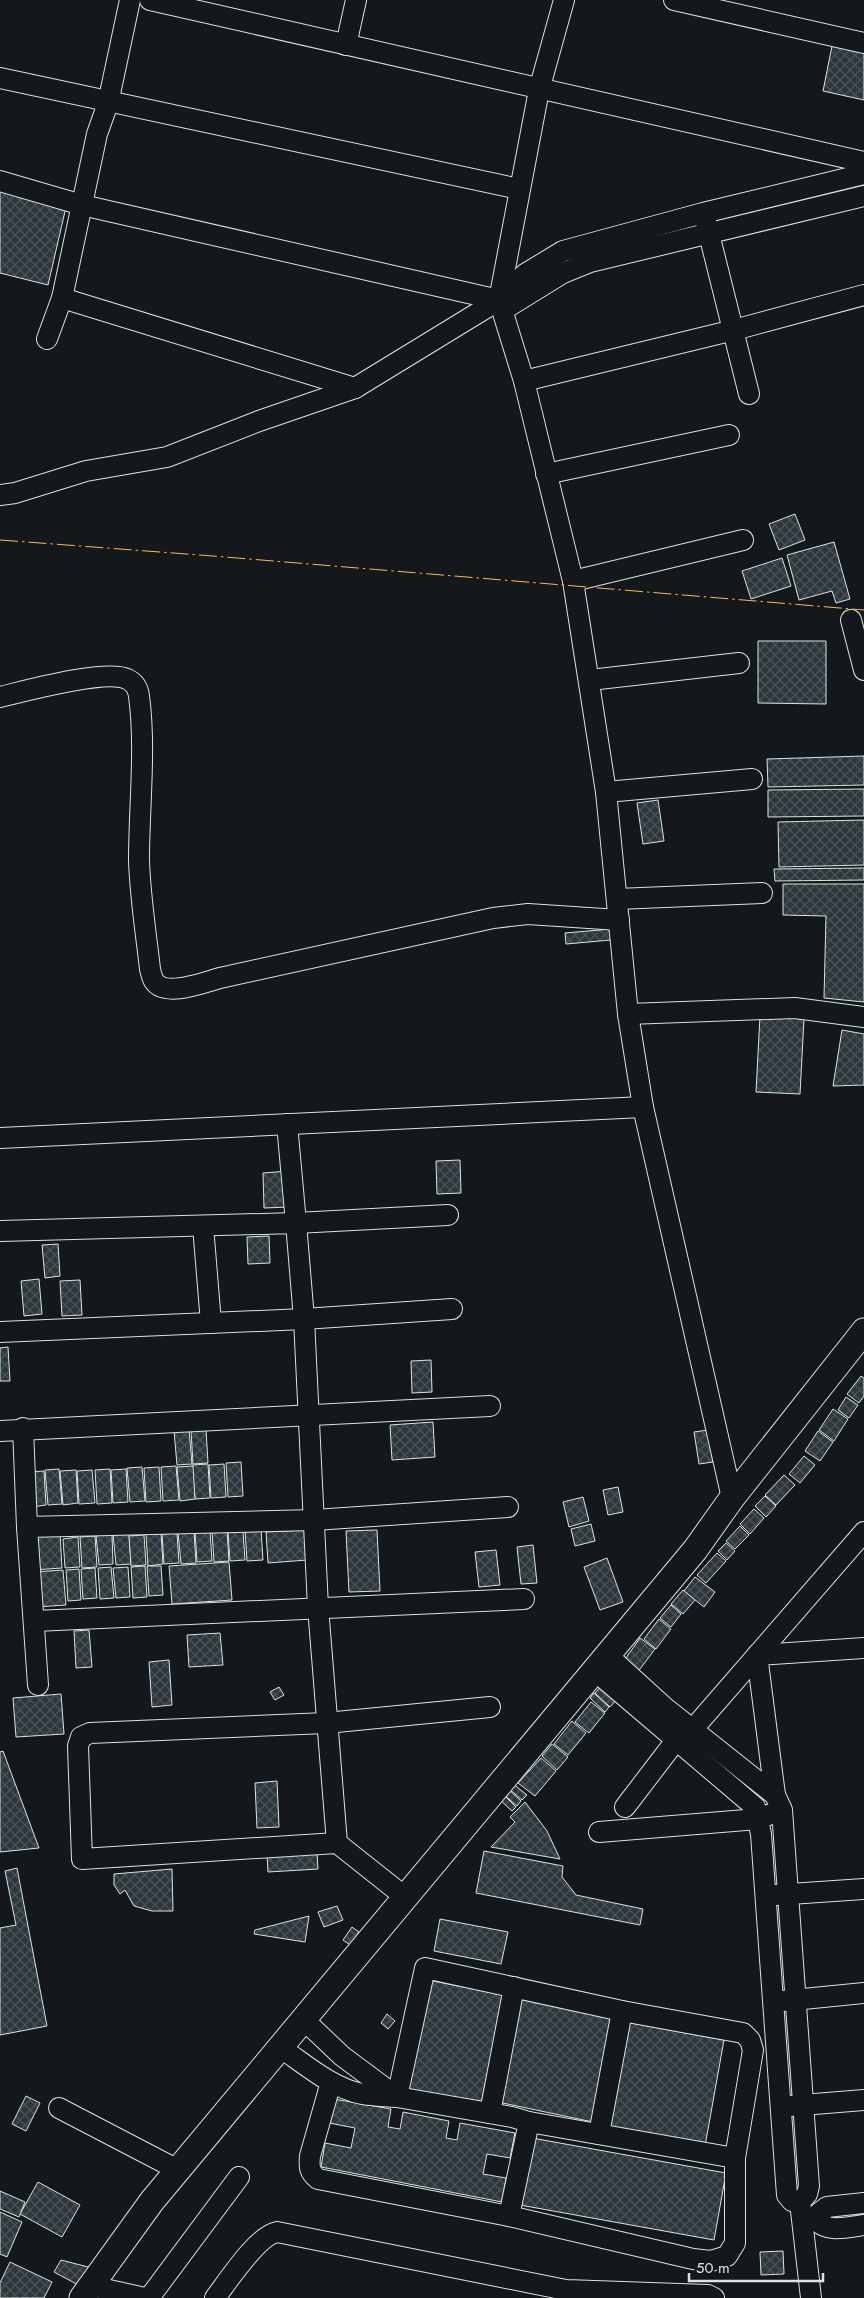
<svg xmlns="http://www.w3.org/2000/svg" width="864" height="2298" font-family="Jost,sans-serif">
<defs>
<pattern id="building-cross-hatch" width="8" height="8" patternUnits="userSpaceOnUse" patternTransform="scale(1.25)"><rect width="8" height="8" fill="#2c363c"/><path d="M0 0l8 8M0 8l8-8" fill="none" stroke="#4a5358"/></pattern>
</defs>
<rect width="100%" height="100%" fill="#14181c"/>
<g fill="url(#building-cross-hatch)" stroke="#d8e6dc">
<polygon points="832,46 864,53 864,100 823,91"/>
<polygon points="0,191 66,207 48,285 0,273"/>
<polygon points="795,514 805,540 779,550 769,524"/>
<polygon points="834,542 850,599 836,603 832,591 799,600 787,555"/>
<polygon points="782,558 791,586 751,599 742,571"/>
<polygon points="758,641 826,641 826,704 758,703"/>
<polygon points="864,756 864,785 768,787 767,759"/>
<polygon points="864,789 864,816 768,817 768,790"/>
<polygon points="658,800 664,841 643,844 637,803"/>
<polygon points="864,820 864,865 779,867 778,822"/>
<polygon points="864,868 864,880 775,881 774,869"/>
<polygon points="783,884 864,884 864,1002 824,998 826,916 783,915"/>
<polygon points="611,929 611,940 566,944 565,933"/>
<polygon points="760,1016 804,1019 800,1094 756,1092"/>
<polygon points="842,1030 864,1034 864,1085 833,1086"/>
<polygon points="460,1160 461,1193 437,1194 436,1161"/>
<polygon points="288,1171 289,1207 264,1208 263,1173"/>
<polygon points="269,1236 270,1263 248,1264 247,1237"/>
<polygon points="58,1244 60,1276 45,1278 42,1245"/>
<polygon points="39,1279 42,1314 24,1316 21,1281"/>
<polygon points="80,1280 82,1315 62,1316 60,1281"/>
<polygon points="8,1347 10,1381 0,1381 0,1348"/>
<polygon points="431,1360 432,1392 412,1393 411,1361"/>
<polygon points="861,1376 864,1378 864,1396 859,1403 847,1394"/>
<polygon points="846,1397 858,1405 849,1418 838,1410"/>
<polygon points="833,1409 848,1419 834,1441 819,1430"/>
<polygon points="433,1422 435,1457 392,1460 390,1425"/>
<polygon points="206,1429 208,1463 193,1464 191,1431"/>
<polygon points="189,1430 192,1464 177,1465 174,1431"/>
<polygon points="708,1430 713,1462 699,1464 694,1432"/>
<polygon points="818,1431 833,1442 820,1461 805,1451"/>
<polygon points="804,1456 815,1465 800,1483 789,1474"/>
<polygon points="241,1462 243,1496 228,1497 226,1463"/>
<polygon points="208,1464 210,1498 195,1499 192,1465"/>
<polygon points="224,1464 226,1497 211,1498 209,1465"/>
<polygon points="176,1466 179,1500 163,1501 161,1467"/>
<polygon points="193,1466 195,1499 180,1501 177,1467"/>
<polygon points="142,1467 145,1501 130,1502 127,1468"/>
<polygon points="159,1467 161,1501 146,1502 144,1468"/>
<polygon points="59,1469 62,1504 48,1505 45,1470"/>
<polygon points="110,1469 112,1503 97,1504 95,1470"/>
<polygon points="126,1469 128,1502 113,1503 111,1470"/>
<polygon points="76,1470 78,1503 63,1505 60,1471"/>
<polygon points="92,1470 95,1503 79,1504 77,1471"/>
<polygon points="44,1471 46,1505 31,1507 28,1472"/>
<polygon points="784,1475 795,1485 776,1505 765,1495"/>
<polygon points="618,1487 623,1512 608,1515 603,1490"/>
<polygon points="765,1496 776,1506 766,1517 755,1506"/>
<polygon points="583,1497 589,1521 569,1527 563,1502"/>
<polygon points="754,1509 764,1518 750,1534 740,1524"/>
<polygon points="591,1524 595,1541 575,1546 571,1529"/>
<polygon points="740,1526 749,1535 735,1549 726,1541"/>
<polygon points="261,1529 263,1560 247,1561 245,1530"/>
<polygon points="227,1530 229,1561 214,1562 212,1531"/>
<polygon points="305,1530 307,1560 268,1563 266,1532"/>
<polygon points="377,1530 380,1591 349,1592 346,1531"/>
<polygon points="194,1531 196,1563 181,1564 178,1532"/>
<polygon points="210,1531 212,1561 197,1562 195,1532"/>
<polygon points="243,1531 245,1560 230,1561 228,1532"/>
<polygon points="60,1533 62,1568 33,1570 31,1535"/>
<polygon points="129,1533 131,1564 116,1565 113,1534"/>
<polygon points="161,1533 163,1564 148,1566 146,1534"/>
<polygon points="177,1533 179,1563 164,1564 162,1534"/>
<polygon points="112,1534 113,1564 99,1565 96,1536"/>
<polygon points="144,1535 146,1565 131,1566 129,1536"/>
<polygon points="95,1536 97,1567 82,1568 80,1537"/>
<polygon points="78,1537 80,1567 65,1568 63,1539"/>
<polygon points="726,1543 735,1551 727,1560 718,1551"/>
<polygon points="533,1545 537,1583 521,1584 517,1547"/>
<polygon points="496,1550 500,1585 479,1587 475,1552"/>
<polygon points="717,1553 726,1561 706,1583 697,1575"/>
<polygon points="607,1558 623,1602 600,1610 584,1567"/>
<polygon points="229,1562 232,1600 172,1604 169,1566"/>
<polygon points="145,1566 147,1597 133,1598 131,1567"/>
<polygon points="147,1566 161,1566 163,1595 149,1596"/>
<polygon points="111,1567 114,1598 100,1599 98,1568"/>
<polygon points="128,1567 130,1597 116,1598 113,1568"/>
<polygon points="95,1568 97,1598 83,1599 81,1569"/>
<polygon points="79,1569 81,1600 68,1601 66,1570"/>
<polygon points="63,1570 66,1605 36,1607 33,1572"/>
<polygon points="695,1577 715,1592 704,1607 684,1591"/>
<polygon points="683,1590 695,1600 683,1614 671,1604"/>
<polygon points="671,1605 681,1614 671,1627 660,1618"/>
<polygon points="659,1619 671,1629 656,1649 644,1639"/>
<polygon points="89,1630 92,1667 76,1668 74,1631"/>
<polygon points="220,1633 223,1665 189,1667 187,1635"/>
<polygon points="640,1638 655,1649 637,1673 623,1662"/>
<polygon points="169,1660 172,1705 152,1707 149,1662"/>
<polygon points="602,1685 617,1699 610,1707 595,1693"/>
<polygon points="279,1687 284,1695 275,1700 270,1692"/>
<polygon points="594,1693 609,1707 605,1712 590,1698"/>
<polygon points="61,1694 64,1734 16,1737 13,1698"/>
<polygon points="591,1702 605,1713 589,1733 575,1722"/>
<polygon points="572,1721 586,1733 568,1755 554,1744"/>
<polygon points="552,1744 568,1757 557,1770 542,1756"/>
<polygon points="3,1751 39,1848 0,1852 0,1752"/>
<polygon points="541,1758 556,1771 535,1796 518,1783"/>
<polygon points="277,1781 279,1827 257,1828 255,1783"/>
<polygon points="512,1783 527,1795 522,1800 508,1788"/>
<polygon points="507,1788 521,1801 517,1806 502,1793"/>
<polygon points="502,1793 516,1807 512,1811 498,1798"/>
<polygon points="525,1802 547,1831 560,1859 491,1847 515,1822 510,1817"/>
<polygon points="484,1851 563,1866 562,1877 576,1895 643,1909 640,1925 476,1893"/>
<polygon points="317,1852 318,1869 268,1872 267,1855"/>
<polygon points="17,1868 47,2026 0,2035 0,1928 16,1925 5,1871"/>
<polygon points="172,1869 173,1911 152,1911 134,1906 125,1890 120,1894 114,1885 114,1874"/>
<polygon points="337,1906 343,1920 324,1927 318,1912"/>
<polygon points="309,1916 305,1942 254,1934 255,1930"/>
<polygon points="440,1919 508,1932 501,1964 434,1951"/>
<polygon points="352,1927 359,1932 350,1945 343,1940"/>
<polygon points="428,1980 503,1995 481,2105 406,2090"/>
<polygon points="520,1996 615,2016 593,2122 498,2102"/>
<polygon points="387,2014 395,2021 388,2029 381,2023"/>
<polygon points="626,2022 724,2040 705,2146 607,2127"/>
<polygon points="26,2096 40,2103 26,2131 12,2124"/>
<polygon points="334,2099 391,2109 388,2127 400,2129 403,2112 449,2121 446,2138 457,2140 460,2123 515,2133 510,2158 487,2154 483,2174 506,2178 502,2202 321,2167 325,2143 351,2148 355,2128 329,2123"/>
<polygon points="532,2138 726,2173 714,2240 520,2205"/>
<polygon points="38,2182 80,2205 62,2237 20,2214"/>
<polygon points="0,2191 25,2202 19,2217 0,2209"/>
<polygon points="0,2212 22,2222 7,2257 0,2254"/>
<polygon points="783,2251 784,2274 761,2275 760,2252"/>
<polygon points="61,2260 92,2268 82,2287 54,2272"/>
<polygon points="10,2262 52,2282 44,2298 0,2298 0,2283"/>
</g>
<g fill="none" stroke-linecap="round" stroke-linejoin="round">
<defs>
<g id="minor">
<polyline points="150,0 864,162"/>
<polyline points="564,0 539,90 499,300 524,381 573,581 743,540"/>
<polyline points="674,0 864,43"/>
<polyline points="346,45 356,0"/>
<polyline points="0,78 519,189"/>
<polyline points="0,181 82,205 499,300"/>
<polyline points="706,222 749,394"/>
<polyline points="62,298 355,388 499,300 525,274 563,251 703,213 864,174"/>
<polyline points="503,310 563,273 590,262 864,196"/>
<polyline points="47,339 62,298 97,134 108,103 130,0"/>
<polyline points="524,381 734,330 864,295"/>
<polyline points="546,474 729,435"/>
<polyline points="0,495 15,493 86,471 167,457 259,421 355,388"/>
<polyline points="573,581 606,792 628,1014 643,1107 732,1498"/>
<polyline points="851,620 864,670"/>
<polyline points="590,680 739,663"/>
<path d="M0 697C25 691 106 669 127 679 134 682 138 688 139 696 146 748 139 807 139 860 140 896 146 933 150 969 151 973 152 978 154 981 165 998 205 982 220 978L493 918 528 914 619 920"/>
<polyline points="606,792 752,779"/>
<polyline points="617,899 762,893"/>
<polyline points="628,1014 795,1008 864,1017"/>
<polyline points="287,1124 296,1223 448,1215"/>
<polyline points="0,1138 643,1107"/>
<polyline points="203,1226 211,1323"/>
<polyline points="0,1231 296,1223 304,1319 318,1607 337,1843"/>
<polyline points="0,1332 304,1319 452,1309"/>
<polyline points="23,1428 27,1527 314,1520 508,1507"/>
<polyline points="0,1431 490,1406"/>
<polyline points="27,1527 38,1685"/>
<polyline points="35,1621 524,1599"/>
<polyline points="607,1655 663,1706 775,1795 782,1810 809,2186 807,2194 800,2202"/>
<polyline points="594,1670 755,1807 761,1834 787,2195 792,2201 800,2202"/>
<polyline points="693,1729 864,1532"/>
<polyline points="775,1795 757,1655 864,1648"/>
<polyline points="625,1807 677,1739"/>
<polyline points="599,1832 758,1819 771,1814"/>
<polyline points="775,1895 864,1889"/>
<polyline points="405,1897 337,1843 82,1859 78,1746 81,1737 90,1733 326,1723 490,1707"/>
<polyline points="783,2001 864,1993"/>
<polyline points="304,2020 342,2056 397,2097 512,2117 529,2122 735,2158"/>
<path d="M281 2048C306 2065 332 2088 362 2094 373 2096 385 2096 397 2097L425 1968 622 2011 743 2033 750 2040 753 2050 735 2158V2243L727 2256 711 2261 693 2259 509 2216 318 2179C309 2172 309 2167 310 2156L331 2082"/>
<polyline points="790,2106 864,2100"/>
<polyline points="59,2108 178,2170"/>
<polyline points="490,2113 514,1987"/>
<polyline points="599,2134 622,2011"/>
<polyline points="800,2202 811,2298"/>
<path d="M864 2203 827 2207 818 2214 817 2221C828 2233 849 2227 864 2225"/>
<polyline points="509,2216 529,2122"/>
<polyline points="91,2286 145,2298"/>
<polyline points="149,2298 239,2177"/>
<path d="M215 2298C228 2281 257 2236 277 2232L566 2290 708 2295 714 2298"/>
</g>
<polyline id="major" points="82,2298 152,2201 695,1550 732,1498 864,1331"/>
</defs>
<use href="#minor" stroke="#d8e6dc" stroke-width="22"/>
<use href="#major" stroke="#d8e6dc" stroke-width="27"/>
<use href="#minor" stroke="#14181c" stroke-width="20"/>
<use href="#major" stroke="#14181c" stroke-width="25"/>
<polyline stroke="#ffb74d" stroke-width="1" stroke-dasharray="18 4 2.5 4" stroke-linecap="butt" points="0,540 213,556 864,610"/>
</g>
<path d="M689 2273v8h134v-8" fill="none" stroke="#d8e6dc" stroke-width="2.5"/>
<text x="696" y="2273" font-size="15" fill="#d8e6dc" stroke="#14181c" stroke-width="4" paint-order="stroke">50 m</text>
</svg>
